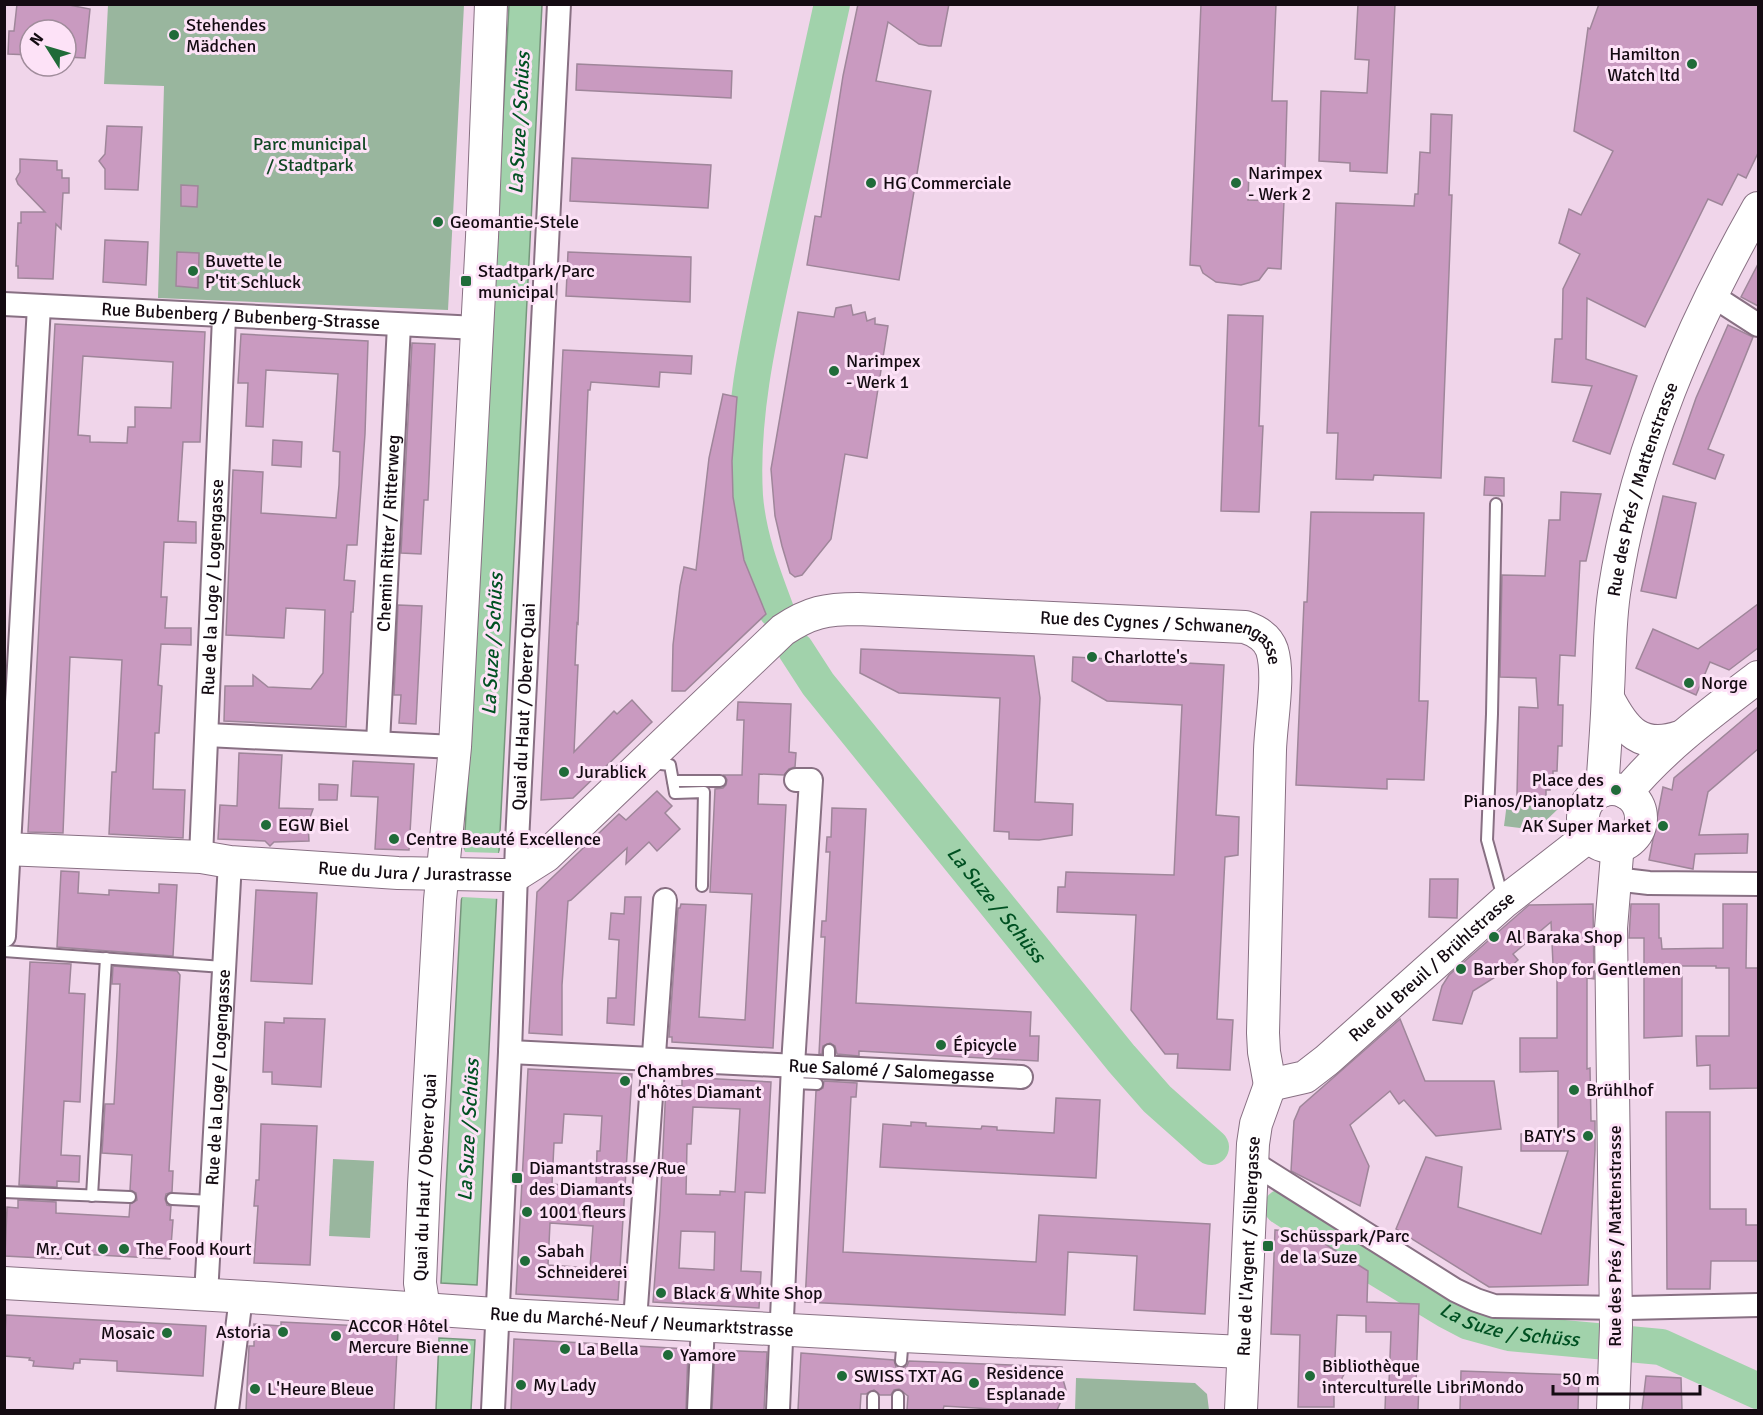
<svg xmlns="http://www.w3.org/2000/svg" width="1763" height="1415" font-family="Signika,sans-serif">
<rect width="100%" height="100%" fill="#f0d5ea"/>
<g fill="#99b69e">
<polygon points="108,5 464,5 448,310 158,298 164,86 104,84"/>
<polygon points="1507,803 1558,809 1536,830 1504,826"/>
<polygon points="333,1159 374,1161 370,1238 329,1236"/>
<polygon points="1076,1378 1195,1383 1207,1394 1209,1410 1075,1410"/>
</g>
<g fill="#a1d2ab" stroke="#77967d" stroke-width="1.5">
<polygon points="509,5 542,5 477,1285 441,1283"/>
<polygon points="439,1338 475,1340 471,1410 436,1410"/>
</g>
<polygon fill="#f0d5ea" points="464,848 465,852 499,853 500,850 502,851 500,899 462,897 460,900 461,851"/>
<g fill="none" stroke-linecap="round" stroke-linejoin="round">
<g stroke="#a1d2ab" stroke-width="36">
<path d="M776 610C762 573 748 536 745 496 740 411 761 327 779 244 797 164 814 84 832 4"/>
<path id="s1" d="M796 650 818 684 1121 1058 1157 1099 1211 1147"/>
<path id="s2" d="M1282 1207 1359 1257 1448 1311 1469 1322 1509 1333 1661 1347 1758 1391"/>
</g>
</g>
<g fill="#c99ac0" stroke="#9f869a" stroke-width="1.5" fill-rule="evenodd">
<polygon points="17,4 64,4 90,9 85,58 66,57 66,30 30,30 30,55 8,54 9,31 14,31"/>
<polygon points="858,4 949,4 941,46 929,46 919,44 888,22 876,81 931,91 899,280 807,265 815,216 821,217 843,76"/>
<polygon points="1201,4 1276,4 1272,101 1287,101 1285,173 1249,172 1248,200 1284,201 1281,269 1268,268 1259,280 1241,285 1216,282 1203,273 1200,266 1190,265"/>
<polygon points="1358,4 1395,4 1387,173 1350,171 1350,163 1319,161 1321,91 1367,93 1369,60 1355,59"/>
<polygon points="1599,4 1758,4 1758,153 1746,178 1738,174 1722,205 1708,199 1645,327 1587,298 1586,359 1637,376 1610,454 1573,441 1592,386 1552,382 1555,339 1562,339 1563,289 1580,254 1559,243 1569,209 1581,215 1613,151 1574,131 1588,28 1590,29"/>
<polygon points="577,64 732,71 731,98 576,90"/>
<polygon points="1431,114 1452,115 1449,195 1452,195 1441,478 1374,475 1373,480 1336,479 1338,433 1327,433 1336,203 1414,206 1415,194 1418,194 1420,152 1430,153"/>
<polygon points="107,126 142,127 138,190 105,189 105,169 99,161 105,154"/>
<polygon points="572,158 711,165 708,208 570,201"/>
<polygon points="20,159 57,161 57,170 62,170 62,178 69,178 69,193 63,193 61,229 56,224 53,279 18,278 18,266 16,266 18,223 21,223 21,212 45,212 18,184 16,179 20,172"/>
<polygon points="181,185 198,186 197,207 181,206"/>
<polygon points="105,240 148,242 146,285 103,282"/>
<polygon points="177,252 199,253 198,288 176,286"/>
<polygon points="568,252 691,257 690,302 566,296"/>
<polygon points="1758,264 1758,306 1741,297"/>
<polygon points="851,305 853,315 865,312 867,321 875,318 875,324 888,326 867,458 845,454 831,539 802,575 795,577 790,573 782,546 775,516 771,469 798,312 834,317 836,308"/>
<polygon points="1228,315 1263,316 1259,426 1263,426 1259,512 1221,511"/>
<path d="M55 324 205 332 200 442H183L178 521 196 522V543L164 542 161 597H167L165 628H191V645L161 644 158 685 162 686 159 733H155L153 789 185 790 183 838 109 834 112 772H116L122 660 70 657 63 833 28 832ZM83 356 173 362 171 408 135 407V427H128L127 443 90 442V436L78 435Z"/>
<polygon points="1728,325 1753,337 1708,449 1724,455 1715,479 1673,464 1696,398"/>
<polygon points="241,334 368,341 365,434 357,545 347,545 344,580 355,581 353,612 351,612 346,727 224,721 225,686 253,686 253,675 268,687 311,689 323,673 325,610 286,608 284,638 226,635 233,470 263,472 261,513 336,518 339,485 340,452 333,451 338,374 266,370 263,427 246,426 248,383 238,383"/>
<polygon points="412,343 435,344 428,500 424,500 421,554 401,553"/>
<polygon points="563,350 692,356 691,374 660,372 659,387 591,382 590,390 588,390 578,624 577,623 575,665 578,665 574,752 614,711 617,714 632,700 652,722 573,798 541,800"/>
<polygon points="723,394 737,397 732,461 733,497 744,560 766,614 685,691 672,691 673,645 680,586 684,567 696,570 709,458"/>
<polygon points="273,440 302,442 301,467 272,465"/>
<polygon points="1485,477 1504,478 1504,496 1484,495"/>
<polygon points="1561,492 1601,494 1586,561 1580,561 1575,656 1560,655 1558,705 1563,705 1562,746 1558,746 1557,771 1553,771 1553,780 1550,780 1550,790 1546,790 1546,796 1517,795 1519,707 1538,708 1536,678 1500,677 1502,575 1545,576 1549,520 1560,520"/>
<polygon points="1663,496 1696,503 1676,598 1641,591"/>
<polygon points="1311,512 1424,513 1419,701 1428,701 1424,780 1387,779 1387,789 1296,785 1304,602 1307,602"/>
<polygon points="1758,604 1758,648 1729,670 1710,662 1696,695 1636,668 1653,629 1698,649"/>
<polygon points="398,605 422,606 416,724 399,723 401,695 394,695"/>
<polygon points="861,649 1034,656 1040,698 1035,802 1073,804 1072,835 1039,840 1009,839 1009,832 994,831 1000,698 899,693 860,673"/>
<polygon points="1073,657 1224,665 1216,815 1239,817 1238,855 1225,857 1217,1019 1233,1020 1230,1070 1177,1068 1178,1054 1165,1054 1131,1010 1136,915 1057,912 1058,887 1065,887 1066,872 1174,875 1182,705 1107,701 1072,681"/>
<polygon points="738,702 791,704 789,752 796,753 795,767 789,769 784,775 759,774 758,804 786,805 773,1048 672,1042 672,1037 669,1037 678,908 680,908 681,904 706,905 699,1017 745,1020 752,894 710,892 715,789 723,788 726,785 727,780 724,775 742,775 744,720 737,720"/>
<polygon points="1758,707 1758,749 1708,792 1699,835 1748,834 1747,853 1695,854 1693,869 1649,860 1663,787 1672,790 1674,778"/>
<polygon points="239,753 282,755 279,808 313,809 308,823 309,841 274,842 270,846 265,841 218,839 220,805 237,806"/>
<polygon points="353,761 414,764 409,850 375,849 378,797 351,796"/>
<polygon points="319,784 338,785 337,800 319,800"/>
<polygon points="657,791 672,806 665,813 680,829 657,851 649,842 626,864 627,848 571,900 568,901 562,985 562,1035 529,1033 537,892 619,814 626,820"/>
<polygon points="832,808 866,809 856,1003 1031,1012 1030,1036 1039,1036 1038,1061 859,1051 859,1056 837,1054 835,1046 830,1043 823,1046 822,1054 819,1054 825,937 821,937 822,921 826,921 830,852 826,852 827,837 831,837"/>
<polygon points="61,871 79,872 78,893 109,895 109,890 159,893 159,884 177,885 173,956 57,947"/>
<polygon points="1430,879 1458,879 1457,918 1429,917"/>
<polygon points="256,890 317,893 312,984 251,981"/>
<polygon points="625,897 641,897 634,1025 607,1023 608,998 616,998 619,940 609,939 611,913 624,914"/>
<polygon points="1593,904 1594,979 1587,978 1587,1069 1590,1068 1591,1121 1595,1121 1595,1150 1588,1285 1489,1287 1396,1229 1426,1157 1462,1167 1458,1207 1541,1234 1568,1151 1521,1151 1521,1134 1558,1133 1558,1071 1520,1072 1520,1038 1557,1038 1557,964 1553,964 1551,922 1513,954 1518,960 1508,969 1473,991 1462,1024 1433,1020 1442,986 1449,975 1529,905"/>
<polygon points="1631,904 1659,904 1659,938 1661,938 1662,949 1723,948 1723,904 1747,904 1746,968 1758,968 1758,1088 1710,1089 1710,1065 1697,1066 1696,1036 1729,1036 1729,968 1716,968 1716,966 1682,966 1682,1036 1644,1038 1644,938 1629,938"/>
<polygon points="30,962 71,964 69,993 85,994 80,1102 64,1101 61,1155 80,1156 79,1182 57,1181 57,1187 19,1185"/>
<polygon points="113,966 177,971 180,975 169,1171 173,1171 172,1192 166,1194 165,1199 167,1205 171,1206 170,1220 173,1220 170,1259 61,1253 61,1259 5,1256 7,1207 18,1208 18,1200 56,1202 56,1213 129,1217 130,1204 137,1200 136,1193 130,1190 132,1155 102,1153 105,1104 114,1104 117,1052 120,984 112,984"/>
<polygon points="284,1018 325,1019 321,1087 272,1084 272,1072 263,1072 265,1022 284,1023"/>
<polygon points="1400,1019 1425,1081 1494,1081 1501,1129 1436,1136 1404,1100 1399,1104 1390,1091 1350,1125 1369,1166 1360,1206 1291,1171 1294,1121 1300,1107"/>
<path d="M528 1069 632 1074 618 1300 516 1294ZM564 1114 602 1116 600 1151H597L596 1188 552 1184 554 1143H562ZM550 1223 593 1226 590 1268 548 1265Z"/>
<path d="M682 1077 771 1082 765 1193 745 1192 741 1271 761 1272 759 1308 653 1302 660 1211 666 1085 682 1086ZM693 1107 740 1109 735 1192 720 1191V1195L686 1194 687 1144H691ZM681 1231 715 1232 714 1270 679 1268Z"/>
<polygon points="824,1081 857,1083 856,1097 851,1097 843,1252 1036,1262 1039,1215 1210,1224 1205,1314 1134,1310 1137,1256 1068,1252 1065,1315 805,1302 816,1091 823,1088"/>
<polygon points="1056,1098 1100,1100 1096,1178 880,1167 883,1124 911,1126 911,1122 926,1123 926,1126 981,1129 982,1126 997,1127 997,1130 1054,1133"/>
<polygon points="1666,1112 1710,1112 1710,1209 1746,1209 1746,1225 1758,1225 1758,1261 1711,1261 1710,1289 1667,1289"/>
<polygon points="261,1124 317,1126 310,1265 254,1263 258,1206 254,1206 256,1180 259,1180"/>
<polygon points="1275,1230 1306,1232 1368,1271 1367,1302 1419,1304 1416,1383 1419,1383 1418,1410 1385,1410 1386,1382 1389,1383 1391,1332 1366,1332 1366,1316 1337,1315 1335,1358 1343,1365 1346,1371 1342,1378 1341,1391 1334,1391 1334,1407 1298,1407 1300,1335 1271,1334"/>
<polygon points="6,1315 206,1326 203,1376 117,1371 117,1361 80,1359 80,1363 74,1363 73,1369 33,1366 34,1361 29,1360 30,1358 4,1356"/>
<polygon points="281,1322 383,1327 383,1330 398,1331 394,1410 246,1410 249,1346 254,1346 254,1324 281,1326"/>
<polygon points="514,1339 688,1349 686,1410 511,1410"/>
<polygon points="715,1350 767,1352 764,1410 712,1410"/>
<polygon points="801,1353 894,1360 896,1367 901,1368 907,1366 909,1361 1062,1367 1062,1376 1066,1390 1057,1410 1008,1410 944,1406 943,1410 907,1410 908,1396 899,1389 894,1390 891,1395 880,1395 874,1390 866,1394 861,1394 860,1410 798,1410"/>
<polygon points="1461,1371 1579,1375 1578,1410 1460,1410"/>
<polygon points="1646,1376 1681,1378 1682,1410 1642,1410"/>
</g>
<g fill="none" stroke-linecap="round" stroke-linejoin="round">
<defs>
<g id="lane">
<polyline points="1496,504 1492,714 1487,840 1503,898"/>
<polyline points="652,763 670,765 675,793 704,792 702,886"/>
<polyline points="673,781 720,781"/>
<polyline points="4,951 223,967"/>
<polyline points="829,1067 829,1050"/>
<polyline points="793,1083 817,1084"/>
<polyline points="4,1192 130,1197"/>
<polyline points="92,1196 106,958"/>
<polyline points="172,1199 211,1201"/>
<polyline points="901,1361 903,1337"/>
<polyline points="873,1410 873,1397"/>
<polyline points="898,1410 898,1396"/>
</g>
<g id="street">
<polyline points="1713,296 1758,325"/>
<path id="s3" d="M4 304 477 328"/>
<polyline points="207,735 455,747"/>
<path id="s4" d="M378 743 399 325"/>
<path id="s5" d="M201 857 224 317"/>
<polyline points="1615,879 1649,883 1758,884"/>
<polyline points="4,936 39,306"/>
<path id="s6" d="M510 1052 1021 1077"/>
<polyline points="1252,1162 1455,1290 1476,1300 1494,1306 1627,1308 1758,1305"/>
<path id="s7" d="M206 1295 230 862"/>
<polyline points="635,1321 665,900"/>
<polyline points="227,1410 241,1297"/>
<path id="s8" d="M493 1410 510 1052 517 842 559 4"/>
<polyline points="699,1410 703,1325"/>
<polyline points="778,1410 793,1065 811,780 796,780"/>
</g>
<g id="secondary">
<path d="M1608 698C1625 731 1641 750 1680 737"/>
<circle cx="1612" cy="818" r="29"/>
<path id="s9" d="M1602 791C1604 758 1607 725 1608 691 1610 657 1609 622 1615 587 1636 452 1691 326 1758 208"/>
<path d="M1626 793C1664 747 1711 713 1758 677"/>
<path id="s10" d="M4 849 201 857 230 862 398 873 502 875H516L546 856 783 630C810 612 826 609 858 609L1245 627C1257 631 1268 638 1272 650 1280 676 1271 721 1270 750 1268 844 1265 939 1263 1033L1264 1052 1270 1085"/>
<path id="s11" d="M1270 1085 1305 1077 1327 1060 1504 902 1589 836"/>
<path id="s12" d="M4 1283 264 1298 525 1316 903 1336 1243 1352"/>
<path id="s13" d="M424 1309 420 1283 424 1185 440 900 455 747 482 237 491 4"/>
<path id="s14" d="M1241 1410 1253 1144 1256 1124 1270 1085"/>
<polyline points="1613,1410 1616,1326 1611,928 1617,855 1616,847"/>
</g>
</defs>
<use href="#lane" stroke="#887083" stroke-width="14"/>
<use href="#street" stroke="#887083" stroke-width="26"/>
<use href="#secondary" stroke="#887083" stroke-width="34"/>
<use href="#lane" stroke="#fff" stroke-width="10"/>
<use href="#street" stroke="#fff" stroke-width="22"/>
<use href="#secondary" stroke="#fff" stroke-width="32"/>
</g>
<g fill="#206b39" stroke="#fde2f7" stroke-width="2">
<circle cx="174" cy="35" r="6"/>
<circle cx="1692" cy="64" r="6"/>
<circle cx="871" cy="183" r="6"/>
<circle cx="1236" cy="183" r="6"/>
<circle cx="438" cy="222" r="6"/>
<circle cx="193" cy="271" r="6"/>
<rect x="460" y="275" width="12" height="12" rx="3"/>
<circle cx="834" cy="371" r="6"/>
<circle cx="1092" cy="657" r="6"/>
<circle cx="1689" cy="683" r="6"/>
<circle cx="564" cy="772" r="6"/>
<circle cx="1616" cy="790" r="6"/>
<circle cx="266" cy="825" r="6"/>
<circle cx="1663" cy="826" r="6"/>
<circle cx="394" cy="839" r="6"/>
<circle cx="1494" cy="937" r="6"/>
<circle cx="1461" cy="969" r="6"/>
<circle cx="941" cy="1045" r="6"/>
<circle cx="625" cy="1081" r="6"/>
<circle cx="1574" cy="1090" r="6"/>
<circle cx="1588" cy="1136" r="6"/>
<rect x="511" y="1172" width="12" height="12" rx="3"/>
<circle cx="527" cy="1212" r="6"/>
<rect x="1262" y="1240" width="12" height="12" rx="3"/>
<circle cx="103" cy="1249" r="6"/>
<circle cx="124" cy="1249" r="6"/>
<circle cx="525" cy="1261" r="6"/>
<circle cx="661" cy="1293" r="6"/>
<circle cx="283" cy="1332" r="6"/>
<circle cx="167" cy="1333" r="6"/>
<circle cx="336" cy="1336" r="6"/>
<circle cx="565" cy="1349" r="6"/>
<circle cx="668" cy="1355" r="6"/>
<circle cx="842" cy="1376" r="6"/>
<circle cx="1310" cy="1376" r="6"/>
<circle cx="974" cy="1383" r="6"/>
<circle cx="521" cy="1385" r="6"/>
<circle cx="255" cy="1389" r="6"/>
</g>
<g text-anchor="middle" stroke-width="6" stroke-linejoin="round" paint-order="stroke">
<g font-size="18" fill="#140b12" stroke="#fde2f7" text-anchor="start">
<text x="186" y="31">Stehendes<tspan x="186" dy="21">Mädchen</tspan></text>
<text x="1680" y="60" text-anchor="end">Hamilton<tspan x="1680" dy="21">Watch ltd</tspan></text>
<text x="1248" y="179">Narimpex<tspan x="1248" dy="21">- Werk 2</tspan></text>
<text x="883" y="189">HG Commerciale</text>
<text x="450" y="228">Geomantie-Stele</text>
<text x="205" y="267">Buvette le<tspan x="205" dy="21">P'tit Schluck</tspan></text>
<text x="478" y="277">Stadtpark/Parc<tspan x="478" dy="21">municipal</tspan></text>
<text x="846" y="367">Narimpex<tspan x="846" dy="21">- Werk 1</tspan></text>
<text x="1104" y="663">Charlotte's</text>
<text x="1701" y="689">Norge</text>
<text x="576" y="778">Jurablick</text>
<text x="1604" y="786" text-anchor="end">Place des<tspan x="1604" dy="21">Pianos/Pianoplatz</tspan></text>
<text x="278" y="831">EGW Biel</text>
<text x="1651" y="832" text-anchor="end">AK Super Market</text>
<text x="406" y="845">Centre Beauté Excellence</text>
<text x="1506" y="943">Al Baraka Shop</text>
<text x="1473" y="975">Barber Shop for Gentlemen</text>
<text x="953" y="1051">Épicycle</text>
<text x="637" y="1077">Chambres<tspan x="637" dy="21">d'hôtes Diamant</tspan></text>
<text x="1586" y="1096">Brühlhof</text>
<text x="1576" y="1142" text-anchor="end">BATY'S</text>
<text x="529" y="1174">Diamantstrasse/Rue<tspan x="529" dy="21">des Diamants</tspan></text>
<text x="539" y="1218">1001 fleurs</text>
<text x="1280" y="1242">Schüsspark/Parc<tspan x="1280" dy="21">de la Suze</tspan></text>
<text x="91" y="1255" text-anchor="end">Mr. Cut</text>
<text x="136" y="1255">The Food Kourt</text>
<text x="537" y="1257">Sabah<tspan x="537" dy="21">Schneiderei</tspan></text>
<text x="673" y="1299">Black &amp; White Shop</text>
<text x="348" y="1332">ACCOR Hôtel<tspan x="348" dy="21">Mercure Bienne</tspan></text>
<text x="271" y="1338" text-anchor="end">Astoria</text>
<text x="155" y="1339" text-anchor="end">Mosaic</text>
<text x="577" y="1355">La Bella</text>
<text x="680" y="1361">Yamore</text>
<text x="1322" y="1372">Bibliothèque<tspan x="1322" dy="21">interculturelle LibriMondo</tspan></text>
<text x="986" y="1379">Residence<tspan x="986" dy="21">Esplanade</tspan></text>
<text x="854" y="1382">SWISS TXT AG</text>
<text x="533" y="1391">My Lady</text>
<text x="267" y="1395">L'Heure Bleue</text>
</g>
<g font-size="18" fill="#0f4722" stroke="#fde2f7">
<text x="310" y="150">Parc municipal<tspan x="310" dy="21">/ Stadtpark</tspan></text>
</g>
<g font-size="18" fill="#140b12" stroke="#fde2f7">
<text dy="6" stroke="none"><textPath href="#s3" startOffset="237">Rue Bubenberg / Bubenberg-Strasse</textPath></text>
<text dy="6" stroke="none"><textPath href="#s9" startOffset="306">Rue des Prés / Mattenstrasse</textPath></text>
<text dy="6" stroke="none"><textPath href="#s4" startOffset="210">Chemin Ritter / Ritterweg</textPath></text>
<text dy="6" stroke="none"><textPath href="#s5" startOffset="270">Rue de la Loge / Logengasse</textPath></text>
<text dy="6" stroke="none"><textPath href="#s10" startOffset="1266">Rue des Cygnes / Schwanengasse</textPath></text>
<text dy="6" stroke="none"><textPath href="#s8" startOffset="704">Quai du Haut / Oberer Quai</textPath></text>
<text dy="6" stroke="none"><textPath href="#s10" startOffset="412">Rue du Jura / Jurastrasse</textPath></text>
<text dy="6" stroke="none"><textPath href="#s11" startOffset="204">Rue du Breuil / Brühlstrasse</textPath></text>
<text dy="6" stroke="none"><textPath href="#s6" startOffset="382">Rue Salomé / Salomegasse</textPath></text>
<text dy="6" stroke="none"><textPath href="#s7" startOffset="218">Rue de la Loge / Logengasse</textPath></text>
<text dy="6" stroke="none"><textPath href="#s13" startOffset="132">Quai du Haut / Oberer Quai</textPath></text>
<text transform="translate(1615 1236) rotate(-90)" y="6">Rue des Prés / Mattenstrasse</text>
<text dy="6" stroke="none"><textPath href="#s14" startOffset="164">Rue de l'Argent / Silbergasse</textPath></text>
<text dy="6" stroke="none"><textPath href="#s12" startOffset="639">Rue du Marché-Neuf / Neumarktstrasse</textPath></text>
</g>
<g font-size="20" font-style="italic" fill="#005122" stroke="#fde2f7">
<text transform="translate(519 123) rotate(-87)" y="7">La Suze / Schüss</text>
<text transform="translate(492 644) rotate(-87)" y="7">La Suze / Schüss</text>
<text dy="7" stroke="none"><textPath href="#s1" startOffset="324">La Suze / Schüss</textPath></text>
<text transform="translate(468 1130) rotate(-87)" y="7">La Suze / Schüss</text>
<text dy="7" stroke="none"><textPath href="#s2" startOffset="260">La Suze / Schüss</textPath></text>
</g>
</g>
<rect width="1763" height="1415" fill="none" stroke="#140b12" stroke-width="12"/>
<g transform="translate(48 48) rotate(307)"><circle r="28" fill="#fde2f7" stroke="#a08c9b" stroke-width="1.5"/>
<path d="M0-4.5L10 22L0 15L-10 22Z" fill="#206b39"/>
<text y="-9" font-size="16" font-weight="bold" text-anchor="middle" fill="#140b12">N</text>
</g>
<path d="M1553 1385v9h147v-9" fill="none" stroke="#140b12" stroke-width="3"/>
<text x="1562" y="1385" font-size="18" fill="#140b12" stroke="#fde2f7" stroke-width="4.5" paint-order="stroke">50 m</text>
</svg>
